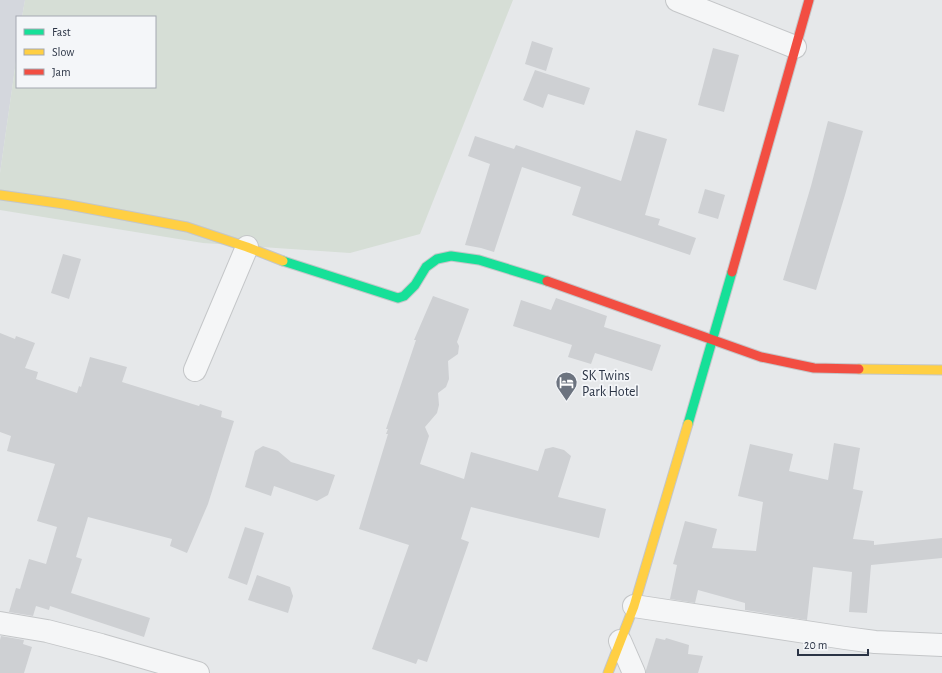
<svg xmlns="http://www.w3.org/2000/svg" width="942" height="673" font-family="'Alegreya Sans',sans-serif">
<rect width="100%" height="100%" fill="#e6e8ea"/>
<polygon fill="#d4d7dd" points="0,0 25,0 22,17 17,17 17,54 0,173"/>
<polygon fill="#d6ded6" points="25,0 513,0 420,234 350,253 203,243 0,210 0,173 17,54 17,87 155,87 155,17 22,17"/>
<g fill="#ced0d3">
<polygon points="532,41 553,48 546,71 525,64"/>
<polygon points="713,48 739,55 724,112 698,105"/>
<polygon points="535,70 590,88 584,105 548,94 543,108 523,100"/>
<polygon points="828,121 863,131 845,195 816,290 783,280 811,186"/>
<polygon points="636,130 667,139 645,215 660,219 658,225 696,238 690,255 572,215 581,187 522,167 494,252 481,248 465,245 490,164 468,156 475,136 514,149 516,145 621,181"/>
<polygon points="705,189 725,195 718,219 698,213"/>
<polygon points="63,254 81,259 69,299 51,293"/>
<polygon points="433,296 469,309 457,342 459,346 458,354 448,361 449,379 446,387 438,393 439,405 437,413 425,427 429,436 420,464 464,479 471,452 538,471 545,449 553,447 564,450 571,456 558,497 606,509 599,538 471,507 461,539 469,542 427,662 418,659 416,664 372,649 409,545 359,529 388,434 386,434 388,429 386,429 416,340 414,340"/>
<polygon points="556,298 607,316 604,327 661,345 652,371 595,353 591,364 568,357 572,345 513,326 521,300 551,310"/>
<polygon points="0,333 15,339 16,336 35,343 25,368 38,372 36,379 77,393 79,386 81,387 90,357 127,367 122,382 199,406 200,404 222,411 221,417 234,421 208,504 187,553 170,546 172,539 88,517 76,557 82,559 71,593 150,618 144,637 50,606 49,610 36,606 33,616 9,612 16,588 20,589 29,559 46,564 57,527 37,521 55,464 7,451 11,436 0,432"/>
<polygon points="834,443 860,448 853,489 863,491 853,539 874,541 874,545 942,538 942,558 871,565 867,613 849,612 852,572 813,567 807,620 745,610 745,603 698,590 695,603 670,599 677,565 673,564 685,521 717,529 712,548 756,551 763,502 738,496 750,444 793,454 789,471 828,480"/>
<polygon points="263,446 278,451 291,462 335,475 328,495 317,501 274,486 271,496 245,487 255,451"/>
<polygon points="245,527 264,533 247,585 228,578"/>
<polygon points="257,575 290,587 293,596 288,613 248,600"/>
<polygon points="1,636 24,640 23,644 32,647 24,673 0,673 0,640"/>
<polygon points="656,638 665,640 666,638 689,645 688,654 703,656 698,673 646,673 646,670"/>
</g>
<g fill="none" stroke-linecap="round" stroke-linejoin="round">
<defs>
<g id="street">
<polyline points="677,0 795,47"/>
<polyline points="195,370 247,247"/>
<polyline points="634,606 845,638 875,642 942,645"/>
<polyline points="0,623 47,631 101,645 198,673"/>
<polyline points="620,641 634,673"/>
</g>
<g id="fast">
<polyline points="283,261 398,298 404,296 415,285 426,267 437,259 451,256 479,260 547,281"/>
<polyline points="688,424 732,272"/>
</g>
<g id="slow">
<polyline points="0,195 64,204 187,227 247,247 283,261"/>
<polyline points="859,369 942,370"/>
<polyline points="608,673 634,606 688,424"/>
</g>
<g id="jam">
<polyline points="732,272 809,0"/>
<polyline points="547,281 761,357 814,368 859,369"/>
</g>
</defs>
<use href="#street" stroke="#c4c6c8" stroke-width="24"/>
<use href="#fast" stroke="#c4c6c8" stroke-width="11"/>
<use href="#slow" stroke="#c4c6c8" stroke-width="11"/>
<use href="#jam" stroke="#c4c6c8" stroke-width="11"/>
<use href="#street" stroke="#f5f6f7" stroke-width="22"/>
<use href="#fast" stroke="#16e098" stroke-width="9"/>
<use href="#slow" stroke="#ffcf43" stroke-width="9"/>
<use href="#jam" stroke="#f24e42" stroke-width="9"/>
</g>
<defs>
<symbol id="hotel-pin" viewBox="-11 -11 22 30"><path d="M0 17L-7.5 6A9.5 9.5 0 1 1 7.5 6Z" fill="#6c737f" stroke="#f4f6f9"/><path d="M-6-4.5h1.5V1H6V5H4.5V3h-9V5H-6ZM-4 0a1.8 1.8 0 1 1 3.6 0ZM.5 0V-2.5h3Q6-2.5 6 0Z" fill="#fff"/></symbol>
</defs>
<g fill-rule="evenodd">
<use href="#hotel-pin" x="554" y="370" width="25" height="34"/>
</g>
<g text-anchor="middle" stroke-width="3.5" stroke-linejoin="round" paint-order="stroke">
<g font-size="14" fill="#2b3445" stroke="#f4f6f9" text-anchor="start">
<text x="582" y="380">SK Twins<tspan x="582" dy="16">Park Hotel</tspan></text>
</g>
</g>
<rect x="16" y="16" width="140" height="72" fill="#f4f6f9" stroke="#a4a8b1"/>
<rect x="24" y="29" width="20" height="6" fill="#16e098" stroke="#a4a8b1"/>
<text x="52" y="36" font-size="12" fill="#2b3445">Fast</text>
<rect x="24" y="49" width="20" height="6" fill="#ffcf43" stroke="#a4a8b1"/>
<text x="52" y="56" font-size="12" fill="#2b3445">Slow</text>
<rect x="24" y="69" width="20" height="6" fill="#f24e42" stroke="#a4a8b1"/>
<text x="52" y="76" font-size="12" fill="#2b3445">Jam</text>
<path d="M798 649v6h70v-6" fill="none" stroke="#2b3445" stroke-width="2"/>
<text x="804" y="649" font-size="12" fill="#2b3445" stroke="#f4f6f9" stroke-width="3" paint-order="stroke">20 m</text>
</svg>
